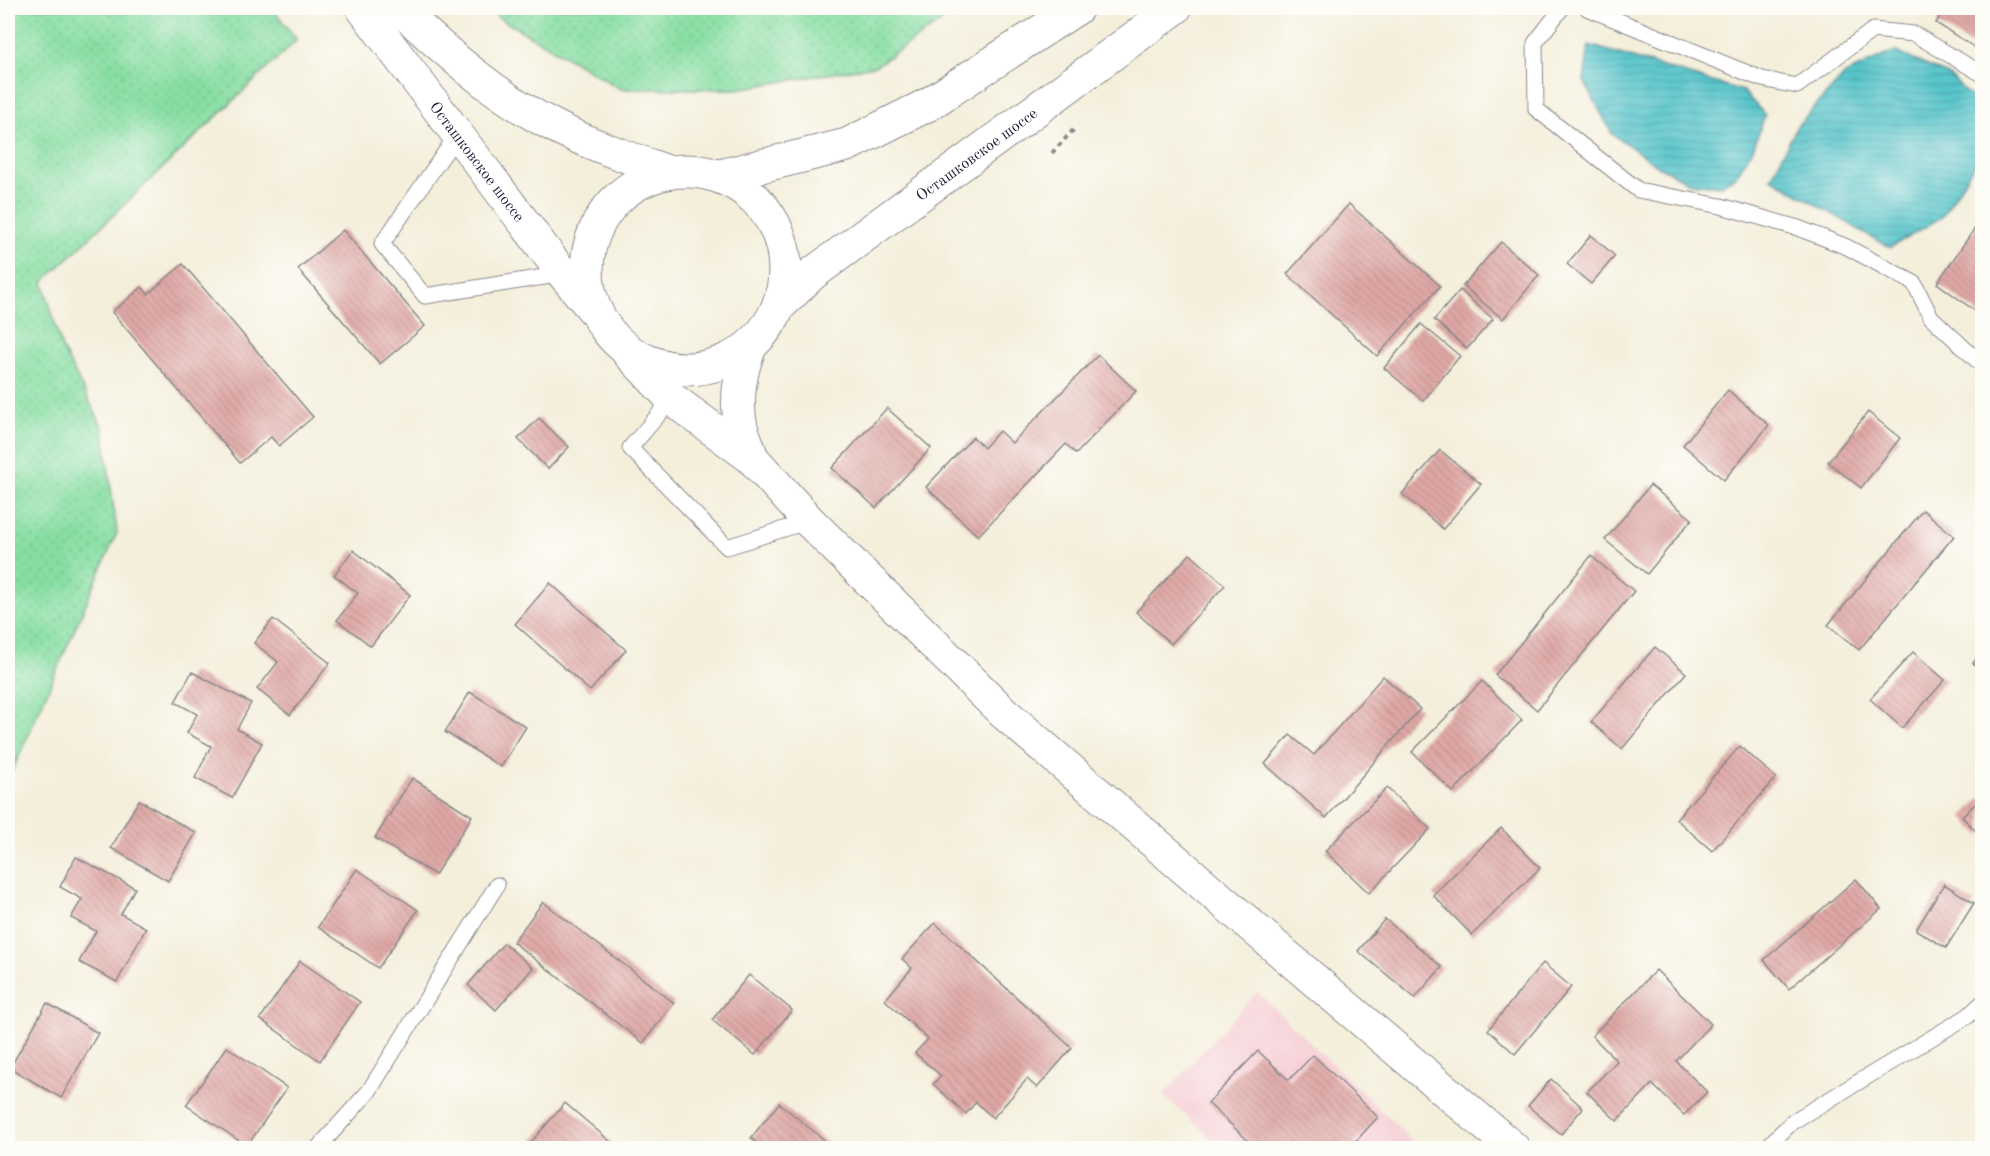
<svg xmlns="http://www.w3.org/2000/svg" width="1990" height="1156" font-family="'Old Standard TT',serif">
<defs>
<pattern id="grass-dots" width="8" height="8" patternUnits="userSpaceOnUse" patternTransform="scale(1.5)"><rect width="8" height="8" fill="#86dea3"/><path d="M2 2h.1M6 6h.1" fill="none" stroke="#73be8d" stroke-width="1.8" stroke-linecap="round"/></pattern>
<pattern id="water-rules" width="6" height="5" patternUnits="userSpaceOnUse" patternTransform="scale(1.5)"><rect width="6" height="5" fill="#57c5cb"/><path d="M0 2.5h6" fill="none" stroke="#4ba9af"/></pattern>
<pattern id="building-back-hatch" width="6" height="6" patternUnits="userSpaceOnUse" patternTransform="scale(1.5)"><rect width="6" height="6" fill="#dfa8a5"/><path d="M-1 5l2 2M0 0l6 6M5-1l2 2" fill="none" stroke="#bf908f"/></pattern>
</defs>
<rect width="100%" height="100%" fill="#fdfcf7"/>
<filter id="ink" filterUnits="userSpaceOnUse"><feTurbulence type="fractalNoise" baseFrequency=".0167" numOctaves="2"/><feDisplacementMap in="SourceGraphic" scale="12" xChannelSelector="R" yChannelSelector="G"/><feConvolveMatrix kernelMatrix="1 2 1 2 8 2 1 2 1" color-interpolation-filters="sRGB"/></filter>
<filter id="wash" filterUnits="userSpaceOnUse"><feTurbulence type="fractalNoise" baseFrequency=".008" numOctaves="4" result="noise"/><feDisplacementMap in="SourceGraphic" scale="24" xChannelSelector="R" yChannelSelector="G"/><feGaussianBlur stdDeviation="1.35" result="paint"/><feColorMatrix in="noise" values="0 0 0 0 0 0 0 0 0 0 0 0 0 0 0 0 0 1.4 0 .05"/><feComposite in="paint" operator="in"/></filter>
<g filter="url(#wash)">
<rect width="100%" height="100%" fill="#f4efdb"/>
<polygon fill="#f6cfd6" points="1257,992 1413,1141 1406,1148 1222,1148 1163,1095"/>
<g fill="url(#grass-dots)" stroke="#54806f" stroke-width="1.5">
<polygon points="8,8 272,8 297,40 43,282 62,348 103,428 117,533 8,781"/>
<polygon points="489,8 962,8 875,66 737,89 621,89 499,18"/>
</g>
<g fill="url(#water-rules)" stroke="#3c7483" stroke-width="1.5">
<polygon points="1589,45 1743,91 1765,115 1753,149 1736,176 1719,186 1690,183 1660,167 1612,134 1584,81"/>
<polygon points="1894,51 1950,76 1982,108 1982,133 1976,162 1942,217 1890,248 1771,178 1797,126 1845,74"/>
</g>
<g id="blocks">
<g fill="url(#building-back-hatch)">
<polygon points="1945,8 1982,8 1982,52 1936,23"/>
<polygon points="1349,204 1440,286 1377,356 1287,274"/>
<polygon points="1982,218 1982,316 1937,283"/>
<polygon points="343,230 425,326 380,364 298,269"/>
<polygon points="1591,235 1615,256 1591,284 1567,264"/>
<polygon points="1501,242 1539,275 1503,319 1463,286"/>
<polygon points="183,264 313,417 279,446 271,437 240,463 112,312 142,287 148,294"/>
<polygon points="1460,290 1493,319 1467,349 1434,320"/>
<polygon points="1421,324 1460,356 1423,401 1384,368"/>
<polygon points="1098,355 1136,391 1076,454 1066,444 978,536 926,487 973,437 984,448 999,431 1012,443"/>
<polygon points="1728,390 1769,425 1724,480 1683,445"/>
<polygon points="887,408 931,448 876,508 832,468"/>
<polygon points="1868,412 1900,438 1861,488 1828,462"/>
<polygon points="539,418 569,447 548,469 518,439"/>
<polygon points="1440,450 1481,484 1443,529 1402,494"/>
<polygon points="1650,485 1692,519 1647,574 1605,540"/>
<polygon points="1923,510 1954,536 1859,650 1828,625"/>
<polygon points="353,550 410,595 371,646 337,620 358,593 334,575"/>
<polygon points="1190,554 1225,585 1171,644 1136,612"/>
<polygon points="1591,556 1634,591 1537,710 1495,675"/>
<polygon points="550,583 626,650 590,691 515,624"/>
<polygon points="273,619 330,663 290,715 257,689 278,662 254,643"/>
<polygon points="1655,647 1686,673 1622,749 1591,722"/>
<polygon points="1982,651 1982,671 1973,663"/>
<polygon points="1913,652 1945,680 1902,728 1870,699"/>
<polygon points="192,672 251,703 237,729 262,743 232,798 195,778 211,746 187,733 197,714 175,702"/>
<polygon points="1383,676 1420,709 1326,818 1265,764 1290,735 1314,755"/>
<polygon points="1482,681 1522,720 1453,792 1412,752"/>
<polygon points="470,692 526,727 501,767 445,732"/>
<polygon points="1740,746 1776,778 1712,851 1676,819"/>
<polygon points="412,778 472,816 435,875 375,838"/>
<polygon points="1387,788 1430,829 1369,893 1325,851"/>
<polygon points="1982,797 1982,837 1962,817"/>
<polygon points="139,800 196,833 168,881 111,848"/>
<polygon points="1501,828 1540,868 1472,935 1433,895"/>
<polygon points="76,857 135,888 121,914 146,928 117,982 79,962 96,931 71,918 82,899 60,887"/>
<polygon points="357,869 418,910 378,968 318,927"/>
<polygon points="1856,879 1881,909 1789,989 1764,960"/>
<polygon points="1944,884 1974,903 1946,948 1916,930"/>
<polygon points="543,902 674,1003 643,1043 513,942"/>
<polygon points="1385,919 1442,967 1415,998 1358,951"/>
<polygon points="935,923 1072,1048 1037,1088 1027,1079 993,1118 976,1102 966,1114 933,1084 941,1076 915,1053 928,1039 885,1000 912,968 902,959"/>
<polygon points="504,943 533,968 496,1010 468,985"/>
<polygon points="300,961 360,1002 320,1061 260,1019"/>
<polygon points="1543,963 1571,987 1515,1054 1488,1030"/>
<polygon points="1656,970 1711,1024 1676,1061 1707,1092 1684,1115 1652,1084 1617,1121 1587,1092 1617,1061 1592,1036"/>
<polygon points="749,975 792,1010 755,1055 712,1020"/>
<polygon points="47,1003 98,1033 61,1098 10,1068"/>
<polygon points="227,1047 287,1088 247,1146 186,1105"/>
<polygon points="1258,1051 1289,1080 1313,1055 1378,1117 1354,1143 1360,1148 1256,1148 1208,1103"/>
<polygon points="1551,1079 1583,1108 1561,1134 1528,1106"/>
<polygon points="565,1103 618,1148 526,1148"/>
<polygon points="779,1103 834,1148 763,1148 751,1138"/>
</g>
</g>
</g>
<g filter="url(#ink)">
<use href="#blocks" fill-opacity="0" stroke="#8b888b" stroke-width="1.5"/>
<g fill="none" stroke-linecap="round" stroke-linejoin="round">
<defs>
<g id="service">
<polyline points="1562,8 1535,43 1536,109 1638,190 1721,206 1798,228 1847,247 1914,283 1931,317 1982,365"/>
<polyline points="1587,8 1762,79 1797,86 1873,30 1914,34 1982,74"/>
<polyline points="457,135 382,244 425,296 563,274"/>
<polyline points="672,399 630,448 727,547 809,521"/>
<polyline points="318,1148 369,1091 497,885"/>
<polyline points="1766,1148 1792,1122 1968,1016 1982,1003"/>
</g>
<g id="minor">
<path id="s1" d="M362 8 563 274 595 312"/>
<path d="M399 8C445 52 497 97 554 126 591 145 630 158 669 172"/>
</g>
<g id="tertiary">
<circle cx="686" cy="270" r="99"/>
<polyline points="720,176 847,145 929,104 1077,8"/>
<path id="s2" d="M780 305 812 274 1175 8"/>
<path d="M750 347C740 371 735 401 741 427 744 437 749 448 752 458"/>
<polyline points="628,352 672,399 752,458 809,521 1004,713 1305,972 1513,1148"/>
</g>
</defs>
<use href="#service" stroke="#8b888b" stroke-width="17"/>
<use href="#minor" stroke="#8b888b" stroke-width="34"/>
<use href="#tertiary" stroke="#8b888b" stroke-width="35"/>
<polyline stroke="#8b888b" stroke-width="4" stroke-dasharray="4.5 4.5" stroke-linecap="butt" points="1052,153 1076,127"/>
<use href="#service" stroke="#fff" stroke-width="15"/>
<use href="#minor" stroke="#fff" stroke-width="32"/>
<use href="#tertiary" stroke="#fff" stroke-width="33"/>
</g>
</g>
<g text-anchor="middle" stroke-width="4.5" stroke-linejoin="round" paint-order="stroke">
<g font-size="16" fill="#22223b" stroke="#fdfcf7">
<text dy="6" stroke="none"><textPath href="#s2" startOffset="248">Осташковское шоссе</textPath></text>
<text dy="6" stroke="none"><textPath href="#s1" startOffset="192">Осташковское шоссе</textPath></text>
</g>
</g>
<rect width="1990" height="1156" fill="none" stroke="#fdfcf7" stroke-width="30"/>
</svg>
